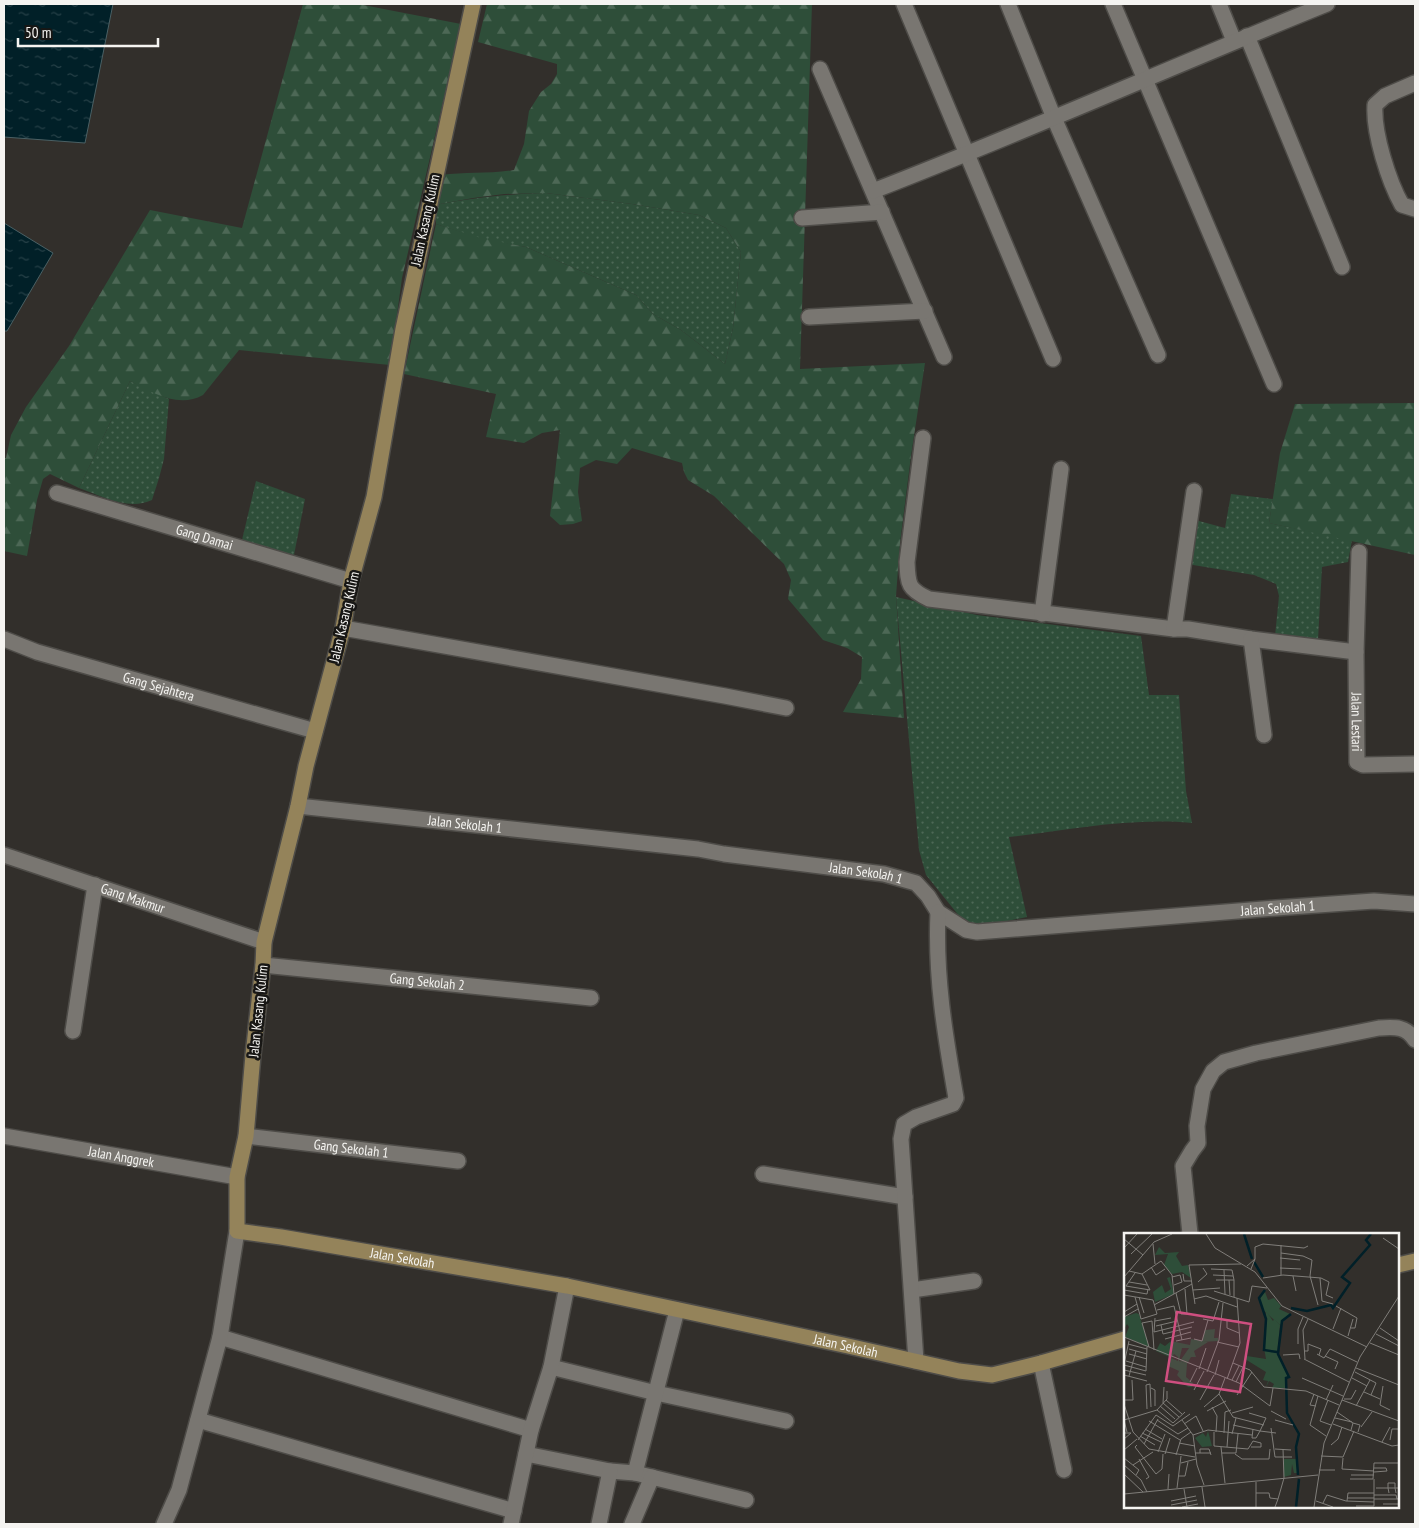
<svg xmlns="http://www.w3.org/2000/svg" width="1419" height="1528" font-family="'PT Sans Narrow',sans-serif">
<defs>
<pattern id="grass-dots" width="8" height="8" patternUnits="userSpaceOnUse" patternTransform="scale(1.25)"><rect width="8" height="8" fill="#2e4e39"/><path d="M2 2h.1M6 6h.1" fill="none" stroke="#4d6856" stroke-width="1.8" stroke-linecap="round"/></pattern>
<pattern id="forest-firs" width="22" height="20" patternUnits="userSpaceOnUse" patternTransform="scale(1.25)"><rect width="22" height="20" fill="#2e4e39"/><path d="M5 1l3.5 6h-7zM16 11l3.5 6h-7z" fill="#4d6856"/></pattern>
<pattern id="water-ripples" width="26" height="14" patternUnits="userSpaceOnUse" patternTransform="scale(1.25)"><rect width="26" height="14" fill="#012028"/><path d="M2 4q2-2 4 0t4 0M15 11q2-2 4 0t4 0" fill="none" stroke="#274148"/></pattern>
</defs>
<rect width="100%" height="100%" fill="#322f2b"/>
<g fill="url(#grass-dots)">
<path d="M546 193 632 204 699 215 726 228 741 252 733 328 725 364 681 330 653 314 636 295 526 247 481 239 436 224 435 205C474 198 506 194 546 193Z"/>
<path d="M130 381 169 399 164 459 159 478 152 500C128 511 102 496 79 488Z"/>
<polygon points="256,481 305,499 293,560 242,540"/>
<polygon points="1231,494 1273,499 1269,523 1352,540 1348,562 1322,567 1318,640 1275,636 1279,596 1276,584 1254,575 1187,564 1194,518 1199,521 1225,528"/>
<path d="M896 597 977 615 1141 636 1149 695H1179L1186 791 1192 823C1132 817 1068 830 1009 837L1027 917 988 925H975L960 917 926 875 919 850Z"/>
</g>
<g fill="url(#forest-firs)">
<path d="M303 4H358L461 24 402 278 390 365 239 350 203 395C178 409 152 392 130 381L79 488 50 474 43 479 37 500 27 556 4 551V458H6L11 435 26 407 69 346 150 210 242 228Z"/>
<path d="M487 4H812L800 369 925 363 911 456 900 543 896 596 904 718 843 712 861 679 862 657 847 648 823 640 788 599 791 580 784 564 714 496 688 480 684 472 682 463 632 448 617 464 596 460 580 468 578 492 582 521 573 524 560 525 550 516 560 430 542 433 524 443 486 437 496 394 404 374 436 224 481 238 526 247 636 295 653 314 681 330 725 364 733 328 741 252 726 228 699 215 632 204 546 193 504 194 473 198 435 205 441 175C466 172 490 174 514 170L524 144 529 111 541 92 551 84 557 74V64L478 42Z"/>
<polygon points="1415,403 1415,555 1269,523 1280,453 1295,404"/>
</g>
<g fill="url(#water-ripples)" stroke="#4a6064">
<polygon points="4,4 113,4 85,143 4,137"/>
<polygon points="4,223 53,253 7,331 4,331"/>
</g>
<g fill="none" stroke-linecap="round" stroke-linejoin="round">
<defs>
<g id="street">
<polyline points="904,4 1053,359"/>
<polyline points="1008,4 1054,118 1158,355"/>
<polyline points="1113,4 1274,384"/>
<polyline points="1219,4 1234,41"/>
<polyline points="1247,36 1342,267"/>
<polyline points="820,69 944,357"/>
<path d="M1415 83 1385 96 1375 105C1373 133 1389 182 1402 205L1415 209"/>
<path d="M873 191C1026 132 1175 65 1327 4"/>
<polyline points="802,218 882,212"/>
<polyline points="809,317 925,311"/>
<path d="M923 438 907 562C908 585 908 589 929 599L1174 629H1188L1251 639 1356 652"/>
<path id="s1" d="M57 493 351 581"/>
<path id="s2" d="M1359 552 1356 652 1357 762 1363 765 1415 764"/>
<polyline points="1042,614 1061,469"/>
<polyline points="343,628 725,696 786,708"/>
<polyline points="1174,629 1194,491"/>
<path id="s3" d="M4 639 37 652 315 731"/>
<polyline points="1251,639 1264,735"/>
<path id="s4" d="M298 806 698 849 724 854 884 874 916 883 928 896 938 912 966 930 977 932 1276 908 1374 901 1415 904"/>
<path id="s5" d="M4 855 264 942"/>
<path id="s6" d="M263 965 591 998"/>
<polyline points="73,1031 95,885"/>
<path id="s7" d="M4 1136 237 1177"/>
<path id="s8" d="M246 1136 458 1161"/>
<polyline points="763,1174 905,1197"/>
<path d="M1190 1234 1183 1166 1192 1151 1198 1143 1197 1126 1203 1089 1213 1071 1224 1062 1256 1053 1379 1028C1395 1027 1406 1026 1415 1040"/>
<polyline points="912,1290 974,1281"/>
<polyline points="220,1337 531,1430"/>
<path d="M916 1361 901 1139 904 1124 916 1117 953 1104 956 1098C945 1035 935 976 938 912"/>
<polyline points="1041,1363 1064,1470"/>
<polyline points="551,1367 656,1393 786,1421"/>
<polyline points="198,1420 514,1511"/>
<polyline points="526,1454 610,1471 635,1473 746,1500"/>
<polyline points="635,1473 677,1310"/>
<polyline points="164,1524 179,1490 220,1337 237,1231"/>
<polyline points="511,1524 531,1430 551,1367 567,1286"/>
<polyline points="599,1524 610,1471"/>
<polyline points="632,1524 652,1477"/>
</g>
<g id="secondary">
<path id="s9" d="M473 4 403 329 374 497 351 581 343 628 306 766 298 806 264 942 263 965 253 1055 246 1136 237 1177V1231L281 1237 567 1286 848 1346 959 1371 992 1375 1041 1363 1125 1339"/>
<polyline points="1398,1265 1415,1261"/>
</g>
</defs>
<use href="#street" stroke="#4e4c48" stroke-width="18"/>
<use href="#secondary" stroke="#4e4c48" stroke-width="18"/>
<use href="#street" stroke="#797671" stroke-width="15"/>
<use href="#secondary" stroke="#94835a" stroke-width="15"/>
</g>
<g text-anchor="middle" stroke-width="5" stroke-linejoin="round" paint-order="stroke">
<g font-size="14" fill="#f5f4f1" stroke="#181715">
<text transform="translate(425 220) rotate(-78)" y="5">Jalan Kasang Kulim</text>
<text dy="5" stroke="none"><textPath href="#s1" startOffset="154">Gang Damai</textPath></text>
<text transform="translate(344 617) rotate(-77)" y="5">Jalan Kasang Kulim</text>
<text dy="5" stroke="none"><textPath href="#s3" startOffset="162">Gang Sejahtera</textPath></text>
<text dy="5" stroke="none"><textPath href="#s2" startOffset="170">Jalan Lestari</textPath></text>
<text dy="5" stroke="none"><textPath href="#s4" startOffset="168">Jalan Sekolah 1</textPath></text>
<text dy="5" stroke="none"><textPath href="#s4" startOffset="572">Jalan Sekolah 1</textPath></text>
<text dy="5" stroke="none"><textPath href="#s5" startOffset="136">Gang Makmur</textPath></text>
<text dy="5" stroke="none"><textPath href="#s4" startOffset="1006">Jalan Sekolah 1</textPath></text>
<text dy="5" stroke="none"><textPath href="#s6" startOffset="165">Gang Sekolah 2</textPath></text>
<text transform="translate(258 1011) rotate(-84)" y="5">Jalan Kasang Kulim</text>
<text dy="5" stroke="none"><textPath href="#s8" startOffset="106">Gang Sekolah 1</textPath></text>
<text dy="5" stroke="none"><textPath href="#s7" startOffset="119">Jalan Anggrek</textPath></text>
<text dy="5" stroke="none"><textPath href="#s9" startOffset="1420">Jalan Sekolah</textPath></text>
<text dy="5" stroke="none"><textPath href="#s9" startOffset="1872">Jalan Sekolah</textPath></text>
</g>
</g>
<g transform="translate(1124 1233)">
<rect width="275" height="275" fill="#322f2b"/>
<path d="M141 59 144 67 150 65 157 73 155 76 166 81 156 92 140 78 135 65ZM12 80 15 81 25 114 1 104 5 94 3 91 0 96V84ZM91 96 90 105H94V108L78 109 81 97ZM160 226H172L174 240H170L168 231 167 242 160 244Z" fill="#2e4e39"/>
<path d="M35 14 41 20 55 19 52 23 58 33 64 32 67 45 58 39 48 41 40 32 44 21 31 22ZM46 44 50 61 31 69 29 59 38 52 41 60 47 56 43 45ZM142 78 149 88 150 86 156 92 153 121 165 144 162 145V155H148L150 151 145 148 142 154 144 148 139 147 142 139 121 126 123 123 142 126 140 115ZM67 106 84 109 70 118 72 124H67L63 131 56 128 65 115H58L55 128 63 131 62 144 69 150 68 154H64L53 142 55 138 44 133 47 125 54 128V124L50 121 48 125 32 118 36 110 41 113 47 108 66 112ZM84 198 88 213 78 214 71 205 79 200 82 204Z" fill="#2e4e39"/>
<path fill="none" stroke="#012028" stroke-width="2.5" d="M120 1 128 26M130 29 139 44M141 57 135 65 142 86 140 117 153 119M167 75 183 78 207 72 209 75 226 50 218 44 246 12 242 7 247 1M167 81 158 88 154 121 165 144 162 145 163 180 175 201 172 214 174 242M172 274 175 246"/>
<path fill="none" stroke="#807e7a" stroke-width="1" d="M82 1 91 15 131 39 158 73 243 114M259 5 275 16M0 6 19 22M29 11 31 31M0 15 13 1M157 20 179 23 188 27 186 43 194 72M7 21 28 1M156 25 176 27M131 26V14L139 11 180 15 184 13M123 33 131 26 127 36M27 34 32 42 41 36M156 35 177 36M87 36 108 37 110 47M100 37 101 61M5 38 18 41 26 57 2 53 11 40M18 41 37 28 48 42 50 61M59 41 60 48H68M89 42 109 43M157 42V12M169 43 172 58M0 44 30 9 48 1M48 44 56 42 58 49 50 52M139 45 159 42 197 45 205 49 202 62 209 65M196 45 198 68 209 71M92 47H110V64M105 47 106 62M5 49 23 52M74 49 83 41 79 35M0 57 23 61 24 56M69 57 96 55M90 58 125 69 128 53 143 55M52 60 57 81H63L61 56M0 62 29 67 33 81 17 86 16 82M11 64 16 82M15 64 20 80M70 66 82 63 113 74M71 71 65 32 117 31M30 72 68 51M212 73 233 85 231 95H227M33 77 50 73 58 107M0 79 13 71M0 84 14 76M31 85 30 99 70 89M79 86 89 88 95 69M31 88 47 85M114 88 103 87V95L115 100M37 92 39 101 68 94M32 93 53 88M256 95 275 108M209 96 217 75M252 101 275 113M224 103 229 86M0 104 115 150 146 173 149 155M41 106 67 99M70 106 78 108 84 87M52 108 67 105M93 109 115 114M246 110 275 122M4 111 23 116M174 111V96L179 84M25 114 18 90 28 88 30 117M5 116 23 121M180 118H184V111L197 116 195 122M5 121 23 126M193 121 200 125 206 116 233 129M159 122 175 121 176 126M201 123 214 129 211 136M180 126 225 149M181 126 179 97 184 86M2 128 22 134M109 130 126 137 140 154 182 158 215 172M0 131 5 108M0 132 22 138 23 114M232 135 275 152M75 136 82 115M0 137 22 142M83 139 95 107 99 70M231 139 252 150 247 162M0 142 23 148M91 142 95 127M5 143 12 118M178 145 219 163M228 145 243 153M103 146 116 110 113 65M108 147 115 133M66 149 73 135M112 149 119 134M26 151 27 174M259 153 256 172 266 177M40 154 39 170 55 184M27 155 31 157V173M70 157 80 138M240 159 256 166M95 161 109 184 140 192M95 161 101 145M190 161 186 172 192 173M113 162 128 139M194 163 186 192 202 203M220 166H227L232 157M0 167H9L8 147M42 167 58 181M76 167 90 142M202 167 209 152M204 167 196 188 207 192M218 167 275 188M0 171 9 199 25 216 71 224M36 173 51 186M232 173 246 147M80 174 95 161M88 174 93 183 92 199M23 176 22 152 26 151M33 177 49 190 61 179M83 178 102 168M147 178 162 186M213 179 229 190M108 180 129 174M211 185 228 189M33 187 54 201 64 195M58 187 69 202 84 197 128 202M151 187 169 192M25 188 56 207M60 191 72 183 79 198M209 191 268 213 275 212M109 192 136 198 142 185 125 180M237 194 248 179M147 195 151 224H168M21 196 38 206M129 196 128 205H132L136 198M227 197 229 190 236 192 234 199M136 198 152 200M3 199 0 187 33 177 43 166V158M90 199V213L124 216 129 208 137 210V214H127M0 200H7L0 206M18 200 37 209M100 200 101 179 107 177M108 201 112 185M69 202 73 232 80 252M16 203 31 212M14 207 32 182 49 193 66 181M266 207 268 196H275M258 209 266 194M55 210 71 213M20 211 34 186M13 212 11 214 32 241 38 236 39 221M207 212 214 206 218 194M97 214 101 250M103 214 105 188M151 216 167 217M0 217 13 206M34 219 41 201M71 220H87M76 220V216H85L87 222M98 220H112L114 201M41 221 46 205M111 221 118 226H145L146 216M52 222 57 206 67 199M197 223 219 224 230 198M0 225 15 237 12 242M219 225 218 236 250 238M15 226 25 244 22 246M57 230 72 226M0 232 17 247 23 259M9 232 29 219M250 235H262L263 238 250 239M195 237H211M0 241 19 259M227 242H250M55 243H61L64 229M226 246H249L250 230H275M132 249V274M78 254 81 274M53 255 57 223M252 255H264L265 260M44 256 45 241M60 256 63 274M132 260H145L146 265 154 266 151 274M272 260 271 255V250H264V255H275V258M0 261 194 242M250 262H272L273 266M223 265H250M154 266 160 245 159 216M250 266H275M47 268 72 263M192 268 209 274M223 268 224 260H250M199 270 203 262 222 268 250 269M259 271H275M47 272 73 267M232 273H250V246M58 274 74 271M190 274 200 210 236 124 275 63"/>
<path fill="#cf4f80" fill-opacity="0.15" stroke="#cf4f80" stroke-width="2.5" d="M53 79 127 91 116 159 42 148Z"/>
<rect width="275" height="275" fill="none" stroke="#f5f4f1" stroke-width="2.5"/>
</g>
<rect width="1419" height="1528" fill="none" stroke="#f5f4f1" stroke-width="10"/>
<path d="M18 38v8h140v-8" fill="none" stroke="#f5f4f1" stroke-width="2.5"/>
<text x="25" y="38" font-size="15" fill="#f5f4f1" stroke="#181715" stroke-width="4" paint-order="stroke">50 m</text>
</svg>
